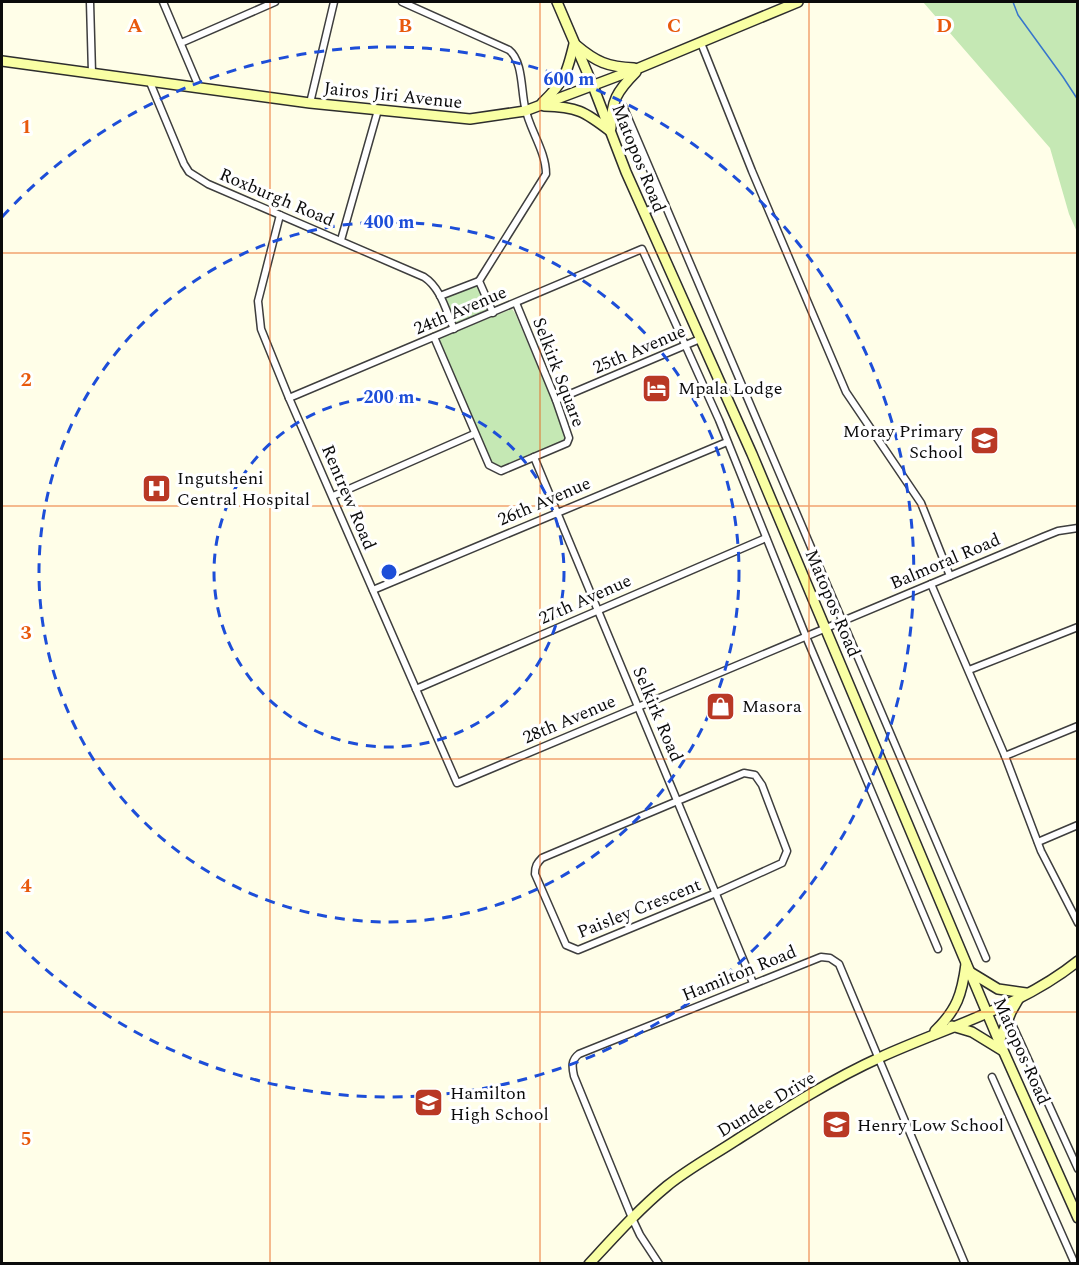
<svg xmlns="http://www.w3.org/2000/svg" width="1079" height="1265" font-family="Spectral,serif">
<rect width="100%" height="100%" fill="#fffee8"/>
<g fill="#c5e8b4">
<polygon points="923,2 1077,2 1077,232 1069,214 1050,148"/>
<polygon points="478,284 489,312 455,326 444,298"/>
<polygon points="512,309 515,313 565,431 565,437 563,441 500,467 491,463 439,341 440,338"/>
</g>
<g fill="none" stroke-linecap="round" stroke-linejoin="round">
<polyline stroke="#3675cc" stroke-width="1.5" points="1013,2 1018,15 1063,77 1078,100"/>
<defs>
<g id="street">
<polyline points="90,2 92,73"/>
<polyline points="163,2 199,87"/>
<path d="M402 2 509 50C523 61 521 90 525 107 529 129 546 151 546 174L479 281 493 313"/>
<polyline points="181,43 275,2"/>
<polyline points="701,43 752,171 846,392 921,503 950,576"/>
<path d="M149 80 184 164 189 172 208 184 424 277C441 288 446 311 454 329"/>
<polyline points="310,103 334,2"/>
<polyline points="623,106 986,958"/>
<polyline points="643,212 665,204"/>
<polyline points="280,215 258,301 261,329 289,398 457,783 1043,537 1058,531 1078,528"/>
<polyline points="341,240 378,110"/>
<polyline points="440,296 479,281"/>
<polyline points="434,337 489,465 501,471 567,443 569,438 556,400 516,303"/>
<polyline points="289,398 642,249 719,420 807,639 938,949"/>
<polyline points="556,400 700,339"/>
<polyline points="534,457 753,983"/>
<polyline points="333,496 474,434"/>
<polyline points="931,584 1005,756 1041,851 1078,923"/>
<polyline points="373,590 727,442"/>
<polyline points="969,670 1078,627"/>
<polyline points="416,689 766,538"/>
<polyline points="1005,756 1078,726"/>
<path d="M744 773 755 775 762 785 787 851 782 863 716 893 578 950 566 945 535 874C535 866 537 863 542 858Z"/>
<polyline points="1038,842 1078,825"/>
<polyline points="1012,1024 1078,1169"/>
<polyline points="992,1077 1075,1264"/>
<path d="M659 1264 640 1235 632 1218 574 1076C572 1067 571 1060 579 1054L821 957 830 958 839 964 965 1264"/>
</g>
<g id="secondary">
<polyline points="557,2 593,86 626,172 752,454 998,1039 1078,1218"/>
<path d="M576 45C596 62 608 67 634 68"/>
<polyline points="2,61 310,103 470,119 525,111 639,68 798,2"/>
<path d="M542 103C565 81 567 73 574 44"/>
<path d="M544 106C577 107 584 111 610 131"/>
<path d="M611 128C611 101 617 91 636 72"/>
<polyline points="970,972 998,989 1026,993"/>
<polyline points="952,1026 972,1032 1003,1051"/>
<path d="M935 1031C957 1010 962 994 966 964"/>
<polyline points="999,1042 1011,1012 1019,998"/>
<path d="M589 1264C614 1237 639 1209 667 1186 688 1169 712 1156 735 1141 782 1111 830 1080 881 1057 947 1027 1021 1007 1078 961"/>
</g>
</defs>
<use href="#street" stroke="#3e3e3e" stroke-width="9"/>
<use href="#secondary" stroke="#2d2d2d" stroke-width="12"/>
<use href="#street" stroke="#fff" stroke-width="6"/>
<use href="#secondary" stroke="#f9ffa4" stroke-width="9"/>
</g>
<path fill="none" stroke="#e8590c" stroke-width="1.5" stroke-opacity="0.55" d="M270 2V1264M540 2V1264M809 2V1264M2 253H1078M2 506H1078M2 759H1078M2 1012H1078"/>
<g fill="none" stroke="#1d4ed8" stroke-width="3" stroke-dasharray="10 8">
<circle cx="389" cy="572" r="175"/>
<circle cx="389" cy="572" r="350"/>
<path d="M2 217A525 525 0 1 1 2 927"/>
</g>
<defs>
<symbol id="hotel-square" viewBox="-11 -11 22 22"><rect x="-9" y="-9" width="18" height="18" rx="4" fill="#b93825" stroke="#fff"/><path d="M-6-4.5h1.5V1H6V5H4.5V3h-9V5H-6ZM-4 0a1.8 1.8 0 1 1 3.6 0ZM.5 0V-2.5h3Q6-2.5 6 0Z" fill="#fff"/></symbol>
<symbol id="school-square" viewBox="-11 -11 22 22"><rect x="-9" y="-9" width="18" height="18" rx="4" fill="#b93825" stroke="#fff"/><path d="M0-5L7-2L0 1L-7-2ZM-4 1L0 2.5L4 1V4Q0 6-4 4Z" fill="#fff"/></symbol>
<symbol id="hospital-square" viewBox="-11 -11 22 22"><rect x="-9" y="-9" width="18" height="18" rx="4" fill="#b93825" stroke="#fff"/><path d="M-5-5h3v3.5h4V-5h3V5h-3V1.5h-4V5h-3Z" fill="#fff"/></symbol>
<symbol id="shop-square" viewBox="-11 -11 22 22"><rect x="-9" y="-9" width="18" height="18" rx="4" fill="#b93825" stroke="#fff"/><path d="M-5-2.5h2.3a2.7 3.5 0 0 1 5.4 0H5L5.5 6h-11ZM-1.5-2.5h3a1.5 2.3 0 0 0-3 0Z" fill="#fff"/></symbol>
</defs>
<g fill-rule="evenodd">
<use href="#hotel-square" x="640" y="372" width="33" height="33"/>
<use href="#school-square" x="968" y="424" width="33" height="33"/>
<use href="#hospital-square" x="140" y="472" width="33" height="33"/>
<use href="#shop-square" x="704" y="690" width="33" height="33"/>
<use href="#school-square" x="412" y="1086" width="33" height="33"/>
<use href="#school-square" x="820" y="1108" width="33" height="33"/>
</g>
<g text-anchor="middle" stroke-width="6" stroke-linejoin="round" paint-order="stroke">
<g font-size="18" fill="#0b0b0b" stroke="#fff">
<text transform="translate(393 95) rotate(6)" y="6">Jairos Jiri Avenue</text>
<text transform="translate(639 158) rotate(68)" y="6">Matopos Road</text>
<text transform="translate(277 197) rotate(23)" y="6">Roxburgh Road</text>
<text transform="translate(460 310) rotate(-23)" y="6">24th Avenue</text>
<text transform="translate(639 349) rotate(-23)" y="6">25th Avenue</text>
<text transform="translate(559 372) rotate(69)" y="6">Selkirk Square</text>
<text transform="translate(349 497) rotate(67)" y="6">Rentrew Road</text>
<text transform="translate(544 501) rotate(-23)" y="6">26th Avenue</text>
<text transform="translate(945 561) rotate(-23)" y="6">Balmoral Road</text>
<text transform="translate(585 599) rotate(-24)" y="6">27th Avenue</text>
<text transform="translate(833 603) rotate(67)" y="6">Matopos Road</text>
<text transform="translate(658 714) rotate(67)" y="6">Selkirk Road</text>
<text transform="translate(569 719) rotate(-23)" y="6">28th Avenue</text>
<text transform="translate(639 908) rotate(-22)" y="6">Paisley Crescent</text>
<text transform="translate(739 973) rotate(-22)" y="6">Hamilton Road</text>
<text transform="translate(1022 1051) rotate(66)" y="6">Matopos Road</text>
<text transform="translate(766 1104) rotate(-31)" y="6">Dundee Drive</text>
</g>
<g font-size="18" fill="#0b0b0b" stroke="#fff" text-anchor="start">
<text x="678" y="394">Mpala Lodge</text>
<text x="963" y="437" text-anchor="end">Moray Primary<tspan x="963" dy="21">School</tspan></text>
<text x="177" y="484">Ingutsheni<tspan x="177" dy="21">Central Hospital</tspan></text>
<text x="742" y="712">Masora</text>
<text x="450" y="1099">Hamilton<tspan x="450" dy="21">High School</tspan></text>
<text x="857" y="1131">Henry Low School</text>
</g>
</g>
<g font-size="20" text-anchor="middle" font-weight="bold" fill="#e8590c" stroke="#fff" stroke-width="6" stroke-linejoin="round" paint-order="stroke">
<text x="135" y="32">A</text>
<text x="405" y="32">B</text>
<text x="674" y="32">C</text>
<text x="944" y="32">D</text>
<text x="26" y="133">1</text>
<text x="26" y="386">2</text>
<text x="26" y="639">3</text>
<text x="26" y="892">4</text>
<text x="26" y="1145">5</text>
</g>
<circle cx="389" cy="572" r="9" fill="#1d4ed8" stroke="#fff" stroke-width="3"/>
<g font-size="18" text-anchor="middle" font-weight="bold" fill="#1d4ed8" stroke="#fff" stroke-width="6" stroke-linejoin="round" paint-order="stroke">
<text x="569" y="85">600 m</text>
<text x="389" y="228">400 m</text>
<text x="389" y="403">200 m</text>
</g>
<rect width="1079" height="1265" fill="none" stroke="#0b0b0b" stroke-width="6"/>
</svg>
